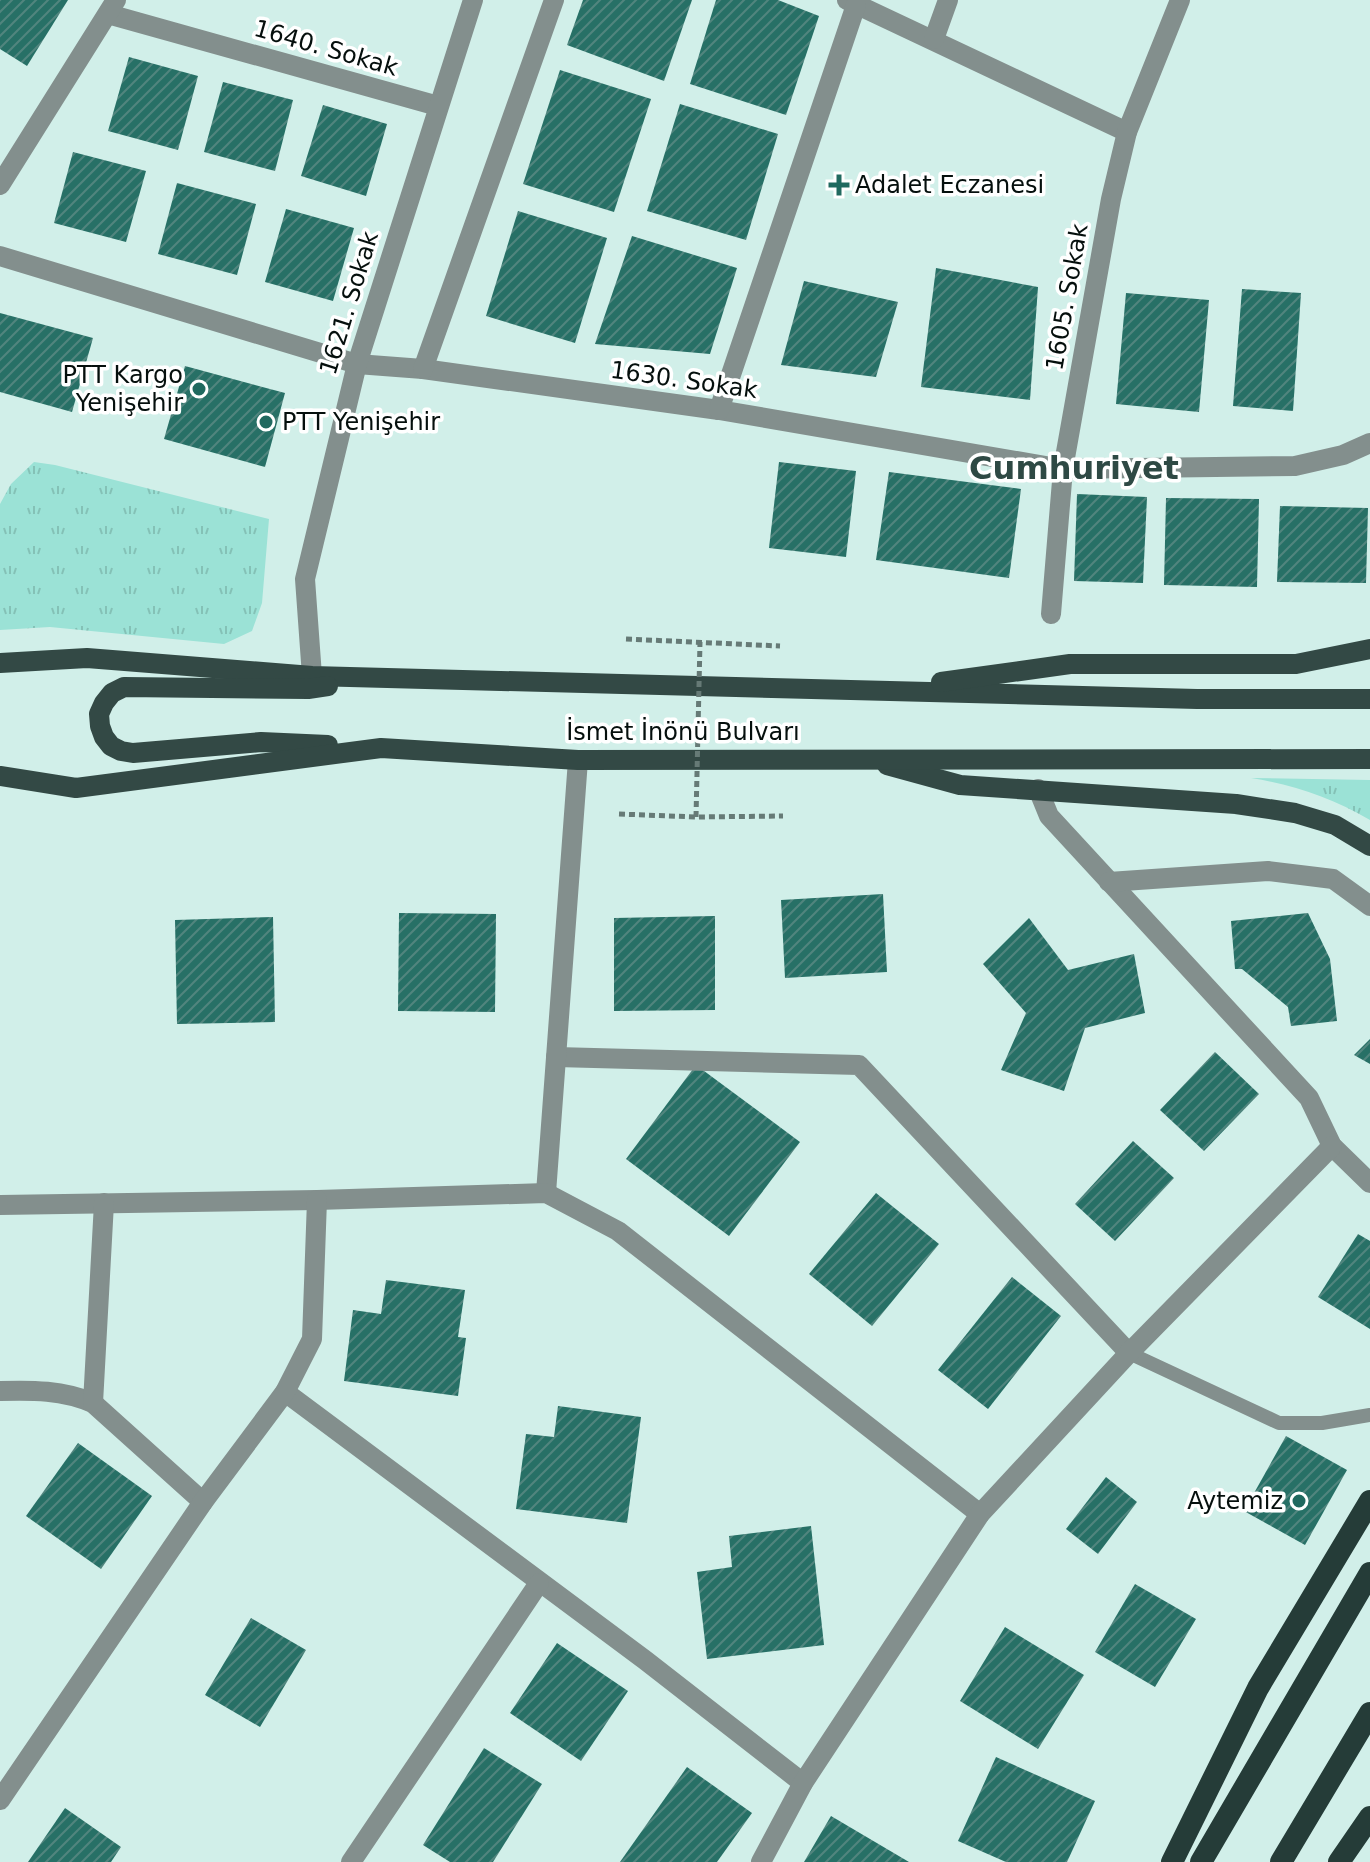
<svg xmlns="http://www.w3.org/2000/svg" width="1370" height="1862" font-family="'DejaVu Sans',sans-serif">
<defs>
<pattern id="grass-tufts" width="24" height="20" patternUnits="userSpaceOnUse" patternTransform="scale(2)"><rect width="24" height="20" fill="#9be2d6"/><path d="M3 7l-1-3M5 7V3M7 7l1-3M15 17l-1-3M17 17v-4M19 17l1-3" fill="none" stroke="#84c1b6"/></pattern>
<pattern id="building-hatch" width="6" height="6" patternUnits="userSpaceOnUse" patternTransform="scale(2)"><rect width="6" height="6" fill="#277066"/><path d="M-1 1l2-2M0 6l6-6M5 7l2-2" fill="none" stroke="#51857e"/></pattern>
</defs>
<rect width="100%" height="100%" fill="#d1efe9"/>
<g fill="url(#grass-tufts)">
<polygon points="34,462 55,465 269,519 262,603 252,631 224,644 50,627 0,630 0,504 11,484"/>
<path d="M1251 778 1370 780V820C1332 798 1294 785 1251 778Z"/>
</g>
<g fill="url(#building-hatch)">
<polygon points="0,0 68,0 27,66 0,49"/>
<polygon points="583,0 692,0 664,81 567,45"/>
<polygon points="716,0 778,0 819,16 786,115 690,84"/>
<polygon points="129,57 198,76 178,150 108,131"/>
<polygon points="560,70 651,99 614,212 523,184"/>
<polygon points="223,82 293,100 275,171 204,152"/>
<polygon points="680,104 778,134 746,240 647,211"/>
<polygon points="323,105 387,124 366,196 301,176"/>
<polygon points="73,152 146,171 126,242 54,223"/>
<polygon points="177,183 256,204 237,275 158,254"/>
<polygon points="286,209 354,228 333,301 265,282"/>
<polygon points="518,211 607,238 575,343 486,316"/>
<polygon points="632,236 737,268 710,354 595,344"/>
<polygon points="936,268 1038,287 1030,400 921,387"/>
<polygon points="804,281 898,302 876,377 781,365"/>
<polygon points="1242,289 1301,293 1293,411 1233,406"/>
<polygon points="1126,293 1209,300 1199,412 1116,404"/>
<polygon points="0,313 93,338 72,412 0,392"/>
<polygon points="185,366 285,393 265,467 164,439"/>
<polygon points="779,462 856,471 846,557 769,548"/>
<polygon points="889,472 1021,489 1009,578 876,560"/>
<polygon points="1077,494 1147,497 1143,583 1074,581"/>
<polygon points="1166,498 1259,499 1257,587 1164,585"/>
<polygon points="1280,506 1368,508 1366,583 1277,582"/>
<polygon points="883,894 887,972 785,978 781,900"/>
<polygon points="399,913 496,914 495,1012 398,1011"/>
<polygon points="1308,913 1330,959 1337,1021 1291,1026 1288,1007 1242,969 1235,969 1231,921"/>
<polygon points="715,916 715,1010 614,1011 614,918"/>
<polygon points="273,917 275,1022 177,1024 175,920"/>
<polygon points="1029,918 1068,970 1134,954 1145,1013 1085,1028 1064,1091 1001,1070 1026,1013 983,964"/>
<polygon points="1370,1039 1370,1064 1354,1055"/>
<polygon points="1215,1052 1259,1094 1204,1151 1160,1110"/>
<polygon points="696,1065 800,1142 729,1236 626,1159"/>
<polygon points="1133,1141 1174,1178 1115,1241 1075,1204"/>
<polygon points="876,1193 939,1244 872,1326 809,1274"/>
<polygon points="1358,1234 1370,1241 1370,1329 1318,1297"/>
<polygon points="1012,1277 1061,1316 988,1409 938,1370"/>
<polygon points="386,1280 465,1290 458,1337 466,1338 458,1396 344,1381 353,1310 381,1314"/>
<polygon points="558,1406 641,1417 627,1523 516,1509 526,1434 554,1437"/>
<polygon points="1286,1436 1347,1470 1305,1545 1244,1511"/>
<polygon points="78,1443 152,1496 101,1569 26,1516"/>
<polygon points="1106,1477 1137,1502 1098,1554 1066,1529"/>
<polygon points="811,1526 824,1645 707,1659 697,1572 732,1567 729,1536"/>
<polygon points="1135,1584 1196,1619 1155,1687 1095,1652"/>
<polygon points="251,1618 306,1650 260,1727 205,1695"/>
<polygon points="1005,1627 1084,1675 1038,1749 960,1701"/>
<polygon points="557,1643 628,1691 581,1761 510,1713"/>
<polygon points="484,1748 542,1784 493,1862 450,1862 423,1845"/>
<polygon points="996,1757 1095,1801 1067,1862 1006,1862 958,1841"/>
<polygon points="687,1767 752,1813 717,1862 620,1862"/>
<polygon points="65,1808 121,1847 111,1862 28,1862"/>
<polygon points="831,1816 909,1862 804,1862"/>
</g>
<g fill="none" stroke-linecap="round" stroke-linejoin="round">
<g stroke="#667a76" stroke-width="5" stroke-dasharray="6 4" stroke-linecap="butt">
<polyline points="626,639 780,646"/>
<polyline points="619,814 696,817 783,816"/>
</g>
<polyline stroke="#838f8d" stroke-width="14" points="1129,1353 1279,1423 1322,1423 1370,1415"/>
<g stroke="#838f8d" stroke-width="20">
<polyline points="847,0 1127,132"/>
<polyline points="108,14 438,106"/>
<polyline points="934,39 948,0"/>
<polyline points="0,185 116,0"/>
<polyline points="0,256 357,364 423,369 719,410 1063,469 1295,466 1343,455 1370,443"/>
<polyline points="423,369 554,0"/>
<polyline points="719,410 856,5"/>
<polyline points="1051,614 1063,469 1111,199 1127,132 1180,0"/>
<polyline points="312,676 305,579 357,364 473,0"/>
<polyline points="1038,789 1049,816 1309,1098 1332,1146 1370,1183"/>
<polyline points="1109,882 1268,871 1333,879 1370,906"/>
<polyline points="556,1057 859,1065 1129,1353"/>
<polyline points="546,1193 578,760"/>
<polyline points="0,1205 317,1200 546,1193 618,1231 980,1514"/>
<path d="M0 1391C32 1390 63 1390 93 1403L203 1502"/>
<polyline points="285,1392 645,1660 803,1783"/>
<polyline points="93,1403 104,1203"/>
<polyline points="0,1800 203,1502 285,1392 312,1339 317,1200"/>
<polyline points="351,1862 539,1583"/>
<polyline points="761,1862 803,1783 980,1514 1129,1353 1332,1146"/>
</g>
<g stroke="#334945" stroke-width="20">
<polyline points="0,663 87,658 312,676 1197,699 1370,699"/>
<polyline points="941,682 1070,664 1296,664 1370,649"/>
<polyline points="328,745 261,742 133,753 121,751 111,746 104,737 100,726 99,714 104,703 112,693 124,687 308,689 328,686"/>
<polyline points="887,765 960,785 1236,804 1295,813 1335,825 1370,846"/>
<polyline points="0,776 76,788 381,748 578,760 1370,759"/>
</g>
<g stroke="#253c38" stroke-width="22">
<polyline points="1172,1862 1258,1688 1370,1501"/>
<polyline points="1201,1862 1370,1573"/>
<polyline points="1281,1862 1370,1713"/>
<polyline points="1339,1862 1370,1817"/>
</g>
<polyline stroke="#667a76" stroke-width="5" stroke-dasharray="6 4" stroke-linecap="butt" points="696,817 700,642"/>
</g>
<g fill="#20695f" stroke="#fff" stroke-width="3">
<path d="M835 173h8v8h8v8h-8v8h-8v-8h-8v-8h8z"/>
<circle cx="199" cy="389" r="8"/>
<circle cx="266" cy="422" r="8"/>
<circle cx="1299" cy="1501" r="8"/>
</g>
<g text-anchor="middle" stroke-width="7" stroke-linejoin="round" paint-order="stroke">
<g font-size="24" fill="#050f0d" stroke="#fff">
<text transform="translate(326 48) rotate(16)" y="8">1640. Sokak</text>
<text transform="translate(1067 297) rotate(-80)" y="8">1605. Sokak</text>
<text transform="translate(349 303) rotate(-73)" y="8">1621. Sokak</text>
<text transform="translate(684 380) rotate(8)" y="8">1630. Sokak</text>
<text x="683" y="740">İsmet İnönü Bulvarı</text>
</g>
<g font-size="24" fill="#050f0d" stroke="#fff" text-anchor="start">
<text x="855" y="193">Adalet Eczanesi</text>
<text x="183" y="383" text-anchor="end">PTT Kargo<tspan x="183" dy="28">Yenişehir</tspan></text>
<text x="282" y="430">PTT Yenişehir</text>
<text x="1283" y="1509" text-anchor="end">Aytemiz</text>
</g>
<g font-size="32" font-weight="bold" fill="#2e4944" stroke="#fff">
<text x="1074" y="479">Cumhuriyet</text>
</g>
</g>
</svg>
